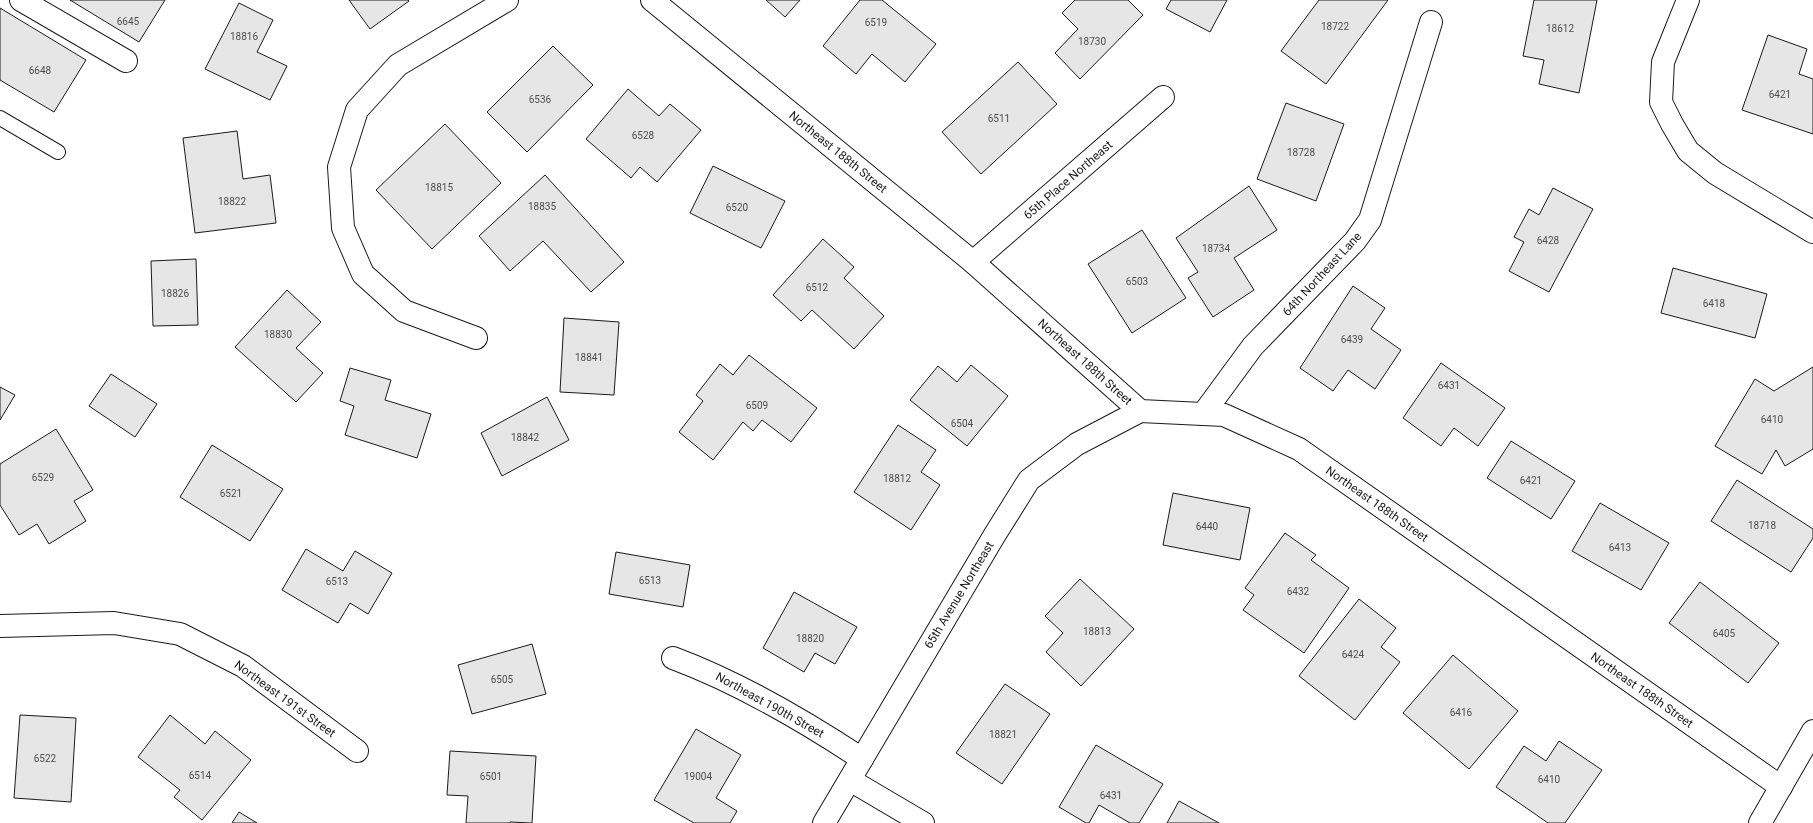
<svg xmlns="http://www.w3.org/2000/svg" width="1813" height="823" font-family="Roboto,sans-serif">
<rect width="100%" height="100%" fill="#fff"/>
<g fill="#e6e6e6" stroke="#1a1a1a">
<polygon points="70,0 165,0 139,42"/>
<polygon points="349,0 408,0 409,1 370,29"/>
<polygon points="766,0 800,0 785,17"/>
<polygon points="860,0 882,0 936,44 905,82 872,54 856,74 823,46"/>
<polygon points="1075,0 1128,0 1143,15 1080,79 1055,53 1078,29 1062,13"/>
<polygon points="1171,0 1227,0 1210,32 1166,9"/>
<polygon points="1319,0 1388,0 1326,84 1281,51"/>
<polygon points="1534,0 1597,0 1579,93 1539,84 1544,60 1523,56"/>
<polygon points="239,3 273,20 257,52 287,66 270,100 205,69"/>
<polygon points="0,8 86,60 54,112 0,80"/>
<polygon points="1768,35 1807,49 1799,74 1813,79 1813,134 1742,110"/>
<polygon points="553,46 593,85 527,152 487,112"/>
<polygon points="1018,62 1057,104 981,174 942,132"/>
<polygon points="628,89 659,116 670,104 701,130 657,182 640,167 631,178 586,139"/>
<polygon points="1286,103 1344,124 1316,201 1257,179"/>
<polygon points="445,124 501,183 432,249 376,190"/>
<polygon points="237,131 243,179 270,175 276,223 195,233 183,138"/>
<polygon points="713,166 785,201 761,248 690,213"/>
<polygon points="545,175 624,262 591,292 543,241 510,271 479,236"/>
<polygon points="1249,186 1277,230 1234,258 1254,290 1213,317 1188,278 1198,272 1176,238"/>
<polygon points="1553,188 1593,209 1549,292 1509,271 1524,242 1514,237 1529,209 1539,215"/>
<polygon points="1142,230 1186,298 1132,333 1088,264"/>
<polygon points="823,239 854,267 844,278 884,316 854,349 812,310 801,321 773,295"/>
<polygon points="196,259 198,325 153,326 151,261"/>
<polygon points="1673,268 1767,294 1755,338 1661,313"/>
<polygon points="1353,286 1385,308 1371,329 1401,350 1375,389 1348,370 1333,391 1300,368"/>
<polygon points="287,290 321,322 296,348 323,373 296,402 235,347"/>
<polygon points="564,318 619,322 614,395 560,392"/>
<polygon points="749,355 817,408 791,442 762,420 753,431 743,422 713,460 679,432 703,401 696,395 720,364 733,375"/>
<polygon points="1441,363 1505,408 1478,446 1454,428 1441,446 1403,418"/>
<polygon points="971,365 1008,396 967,446 910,400 938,366 957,382"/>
<polygon points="1813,367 1813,449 1785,466 1776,450 1762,474 1715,446 1755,379 1774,391"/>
<polygon points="350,368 391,380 385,400 431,414 417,458 345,435 354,406 340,401"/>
<polygon points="111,374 157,404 135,437 89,406"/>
<polygon points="0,387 15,395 0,420"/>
<polygon points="547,397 569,440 502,476 481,433"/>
<polygon points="898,425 936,450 921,472 940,485 911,530 854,492"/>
<polygon points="56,429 93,490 74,501 86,521 49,544 37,524 19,535 0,505 0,464"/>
<polygon points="1511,441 1575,481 1551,519 1487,478"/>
<polygon points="212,445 283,489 250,541 180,497"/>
<polygon points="1737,480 1813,529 1813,538 1791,572 1711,521"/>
<polygon points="1173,493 1250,508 1240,560 1163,545"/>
<polygon points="1600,503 1669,543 1641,590 1572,551"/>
<polygon points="1285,533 1316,555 1311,560 1349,588 1304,653 1243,610 1254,595 1245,588"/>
<polygon points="306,549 343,571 355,551 392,573 368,614 350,603 338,623 282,590"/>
<polygon points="616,552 690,565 683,607 609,594"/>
<polygon points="1080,579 1134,629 1081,686 1046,652 1063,633 1045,616"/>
<polygon points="1700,582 1779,643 1748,683 1669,623"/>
<polygon points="794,592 857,627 835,664 815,653 804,672 763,648"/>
<polygon points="1359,599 1396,628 1381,647 1400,662 1355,720 1299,676"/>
<polygon points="532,644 546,694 472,714 458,665"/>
<polygon points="1453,655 1518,711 1469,769 1403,713"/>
<polygon points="1005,684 1050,714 1002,784 956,753"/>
<polygon points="20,715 76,718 71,802 14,798"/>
<polygon points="170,715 205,744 215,731 251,760 202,820 174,797 180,790 138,757"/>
<polygon points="696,729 741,755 716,798 737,811 730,823 694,823 654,800"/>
<polygon points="1559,741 1602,770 1565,823 1548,823 1496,787 1524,746 1546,761"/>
<polygon points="1096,745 1163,784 1139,823 1130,823 1099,805 1089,823 1086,823 1059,807"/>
<polygon points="450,751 536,756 532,823 510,822 510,823 466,823 468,796 447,795"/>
<polygon points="1179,801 1219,823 1167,823"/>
<polygon points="239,812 257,823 232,823"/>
</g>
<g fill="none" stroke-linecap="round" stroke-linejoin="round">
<defs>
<polyline id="service" points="0,118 58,152"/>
<g id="minor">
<polyline points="21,0 126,61"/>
<polyline points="652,0 973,262 1140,411 1224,415 1299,449 1781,787"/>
<polyline points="1688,0 1663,62 1661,102 1672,124 1688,151 1715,173 1813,232"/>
<polyline points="973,262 1163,97"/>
<polyline points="476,338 404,311 363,274 343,228 339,167 357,110 398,65 507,0"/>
<polyline points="1203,414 1253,346 1355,241 1370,220 1431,22"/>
<polyline points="0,626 114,623 180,634 243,666 357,751"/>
<path d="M673 658C740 683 803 720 862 759"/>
<polyline points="850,780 923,823"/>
<polyline points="824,823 994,536 1029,480 1077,444 1140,411"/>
<polyline points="1760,823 1813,731"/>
</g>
</defs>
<use href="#service" stroke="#1a1a1a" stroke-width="16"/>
<use href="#minor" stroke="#1a1a1a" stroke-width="24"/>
<use href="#service" stroke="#fff" stroke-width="14"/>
<use href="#minor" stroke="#fff" stroke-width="22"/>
</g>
<g text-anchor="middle" stroke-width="3" stroke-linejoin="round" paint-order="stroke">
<g font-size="10" fill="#4d4d4d">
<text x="128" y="25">6645</text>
<text x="876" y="26">6519</text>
<text x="1335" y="30">18722</text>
<text x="1560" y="32">18612</text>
<text x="244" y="40">18816</text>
<text x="1092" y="45">18730</text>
<text x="40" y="74">6648</text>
<text x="1780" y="98">6421</text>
<text x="540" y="103">6536</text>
<text x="999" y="122">6511</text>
<text x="643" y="139">6528</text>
<text x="1301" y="156">18728</text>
<text x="439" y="191">18815</text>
<text x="232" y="205">18822</text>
<text x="542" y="210">18835</text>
<text x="737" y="211">6520</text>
<text x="1548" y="244">6428</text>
<text x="1216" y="252">18734</text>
<text x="1137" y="285">6503</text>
<text x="817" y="291">6512</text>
<text x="175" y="297">18826</text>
<text x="1714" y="307">6418</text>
<text x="278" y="338">18830</text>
<text x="1352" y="343">6439</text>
<text x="589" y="361">18841</text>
<text x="1449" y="389">6431</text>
<text x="757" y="409">6509</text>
<text x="1772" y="423">6410</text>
<text x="962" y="427">6504</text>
<text x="525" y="441">18842</text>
<text x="43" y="481">6529</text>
<text x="897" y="482">18812</text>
<text x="1531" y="484">6421</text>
<text x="231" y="497">6521</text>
<text x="1762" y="529">18718</text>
<text x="1207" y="530">6440</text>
<text x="1620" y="551">6413</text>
<text x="650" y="584">6513</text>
<text x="337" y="585">6513</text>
<text x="1298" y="595">6432</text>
<text x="1097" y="635">18813</text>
<text x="1724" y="637">6405</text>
<text x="810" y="642">18820</text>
<text x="1353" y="658">6424</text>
<text x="502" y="683">6505</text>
<text x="1461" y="716">6416</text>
<text x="1003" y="738">18821</text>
<text x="45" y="762">6522</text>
<text x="200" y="779">6514</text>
<text x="491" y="780">6501</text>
<text x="698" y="780">19004</text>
<text x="1549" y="783">6410</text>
<text x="1111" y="799">6431</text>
</g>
<g font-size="12" fill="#1a1a1a" stroke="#fff">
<text transform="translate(838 152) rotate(39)" y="4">Northeast 188th Street</text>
<text transform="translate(1068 180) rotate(-41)" y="4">65th Place Northeast</text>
<text transform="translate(1322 274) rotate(-47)" y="4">64th Northeast Lane</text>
<text transform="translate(1085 362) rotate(42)" y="4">Northeast 188th Street</text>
<text transform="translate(1377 504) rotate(35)" y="4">Northeast 188th Street</text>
<text transform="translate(959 595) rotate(-59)" y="4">65th Avenue Northeast</text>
<text transform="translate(1642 690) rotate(35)" y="4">Northeast 188th Street</text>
<text transform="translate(285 699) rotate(36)" y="4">Northeast 191st Street</text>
<text transform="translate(770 705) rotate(29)" y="4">Northeast 190th Street</text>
</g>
</g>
</svg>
